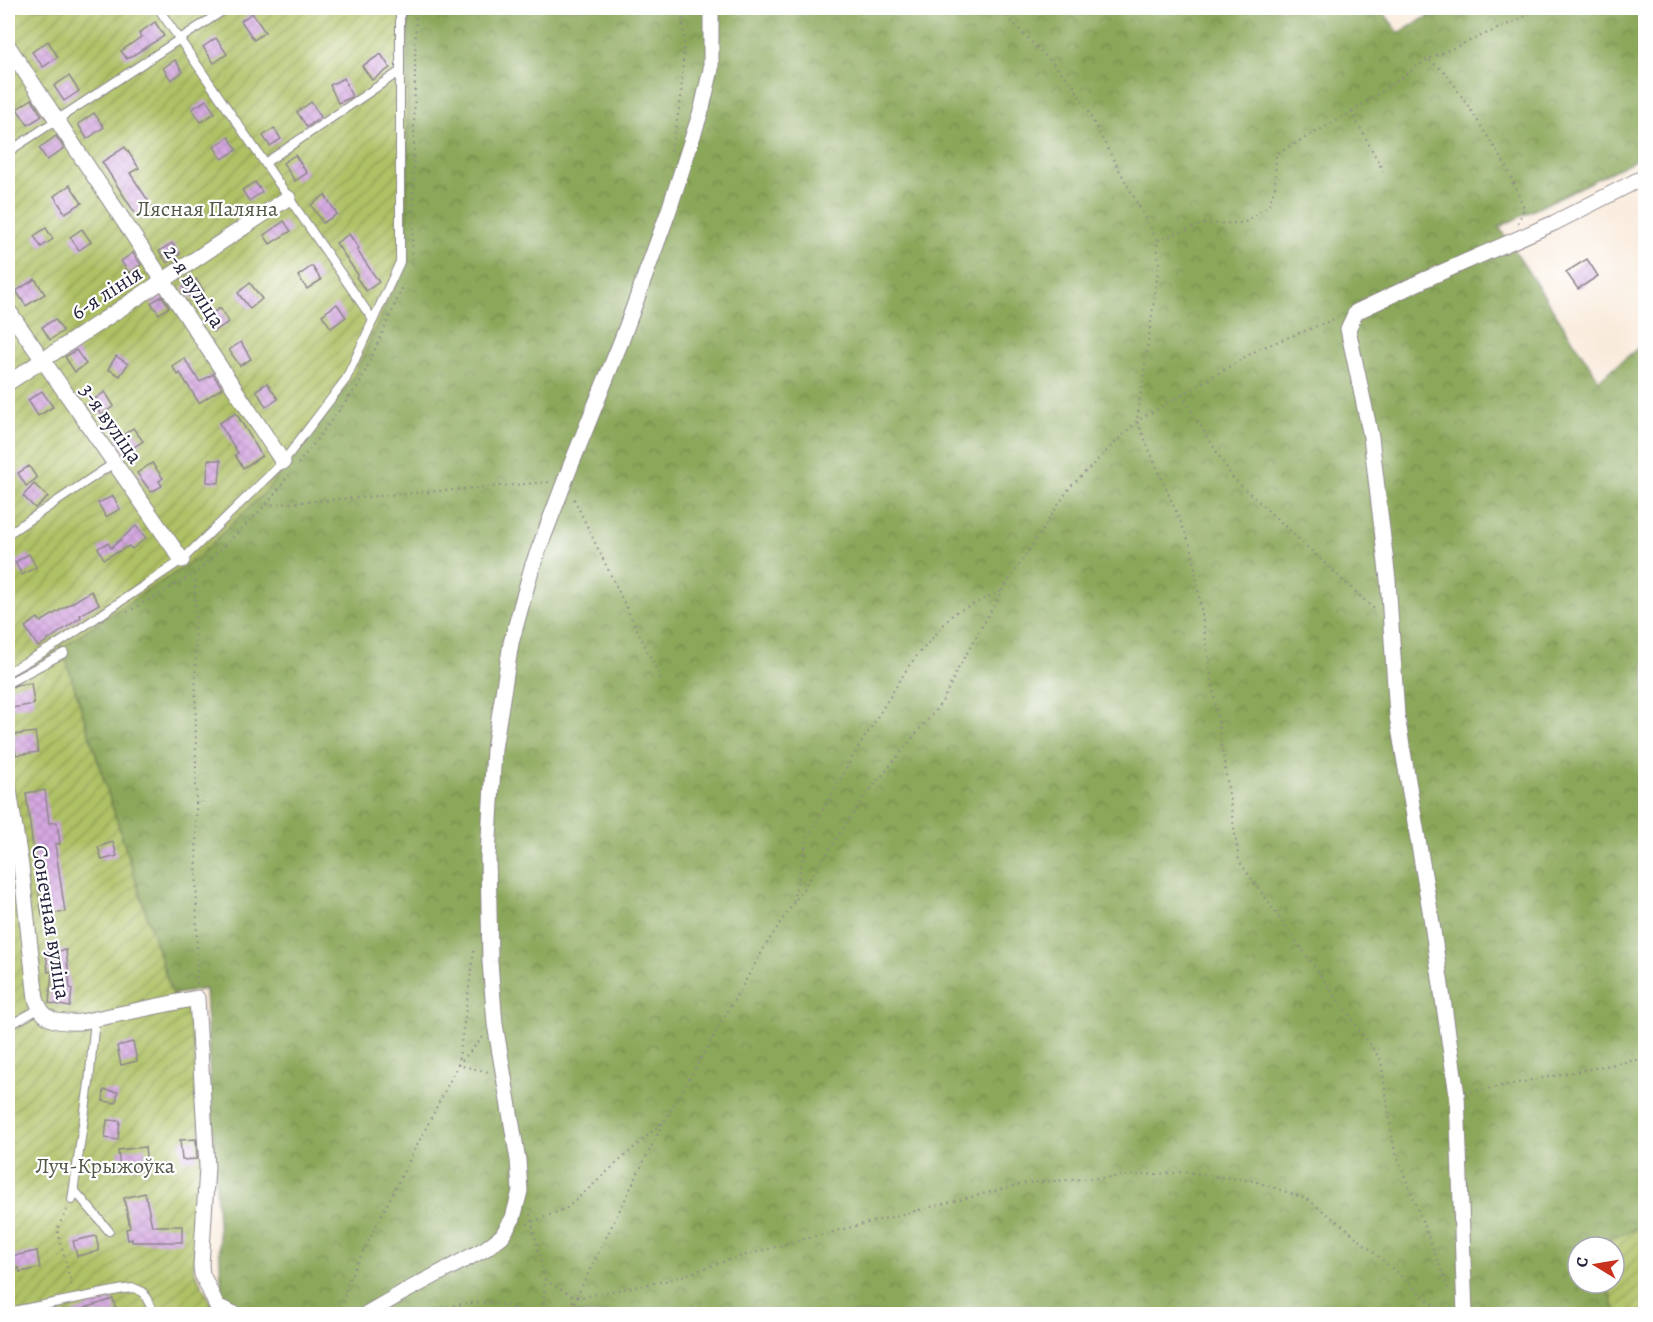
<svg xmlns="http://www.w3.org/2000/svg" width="1653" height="1322" font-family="Alegreya,serif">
<defs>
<pattern id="forest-crowns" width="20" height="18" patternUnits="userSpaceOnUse" patternTransform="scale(1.5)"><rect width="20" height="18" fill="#8ba75a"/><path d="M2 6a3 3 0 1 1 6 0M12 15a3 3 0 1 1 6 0" fill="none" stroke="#71884c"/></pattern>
<pattern id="garden-furrows" width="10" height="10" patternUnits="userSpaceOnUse" patternTransform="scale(1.5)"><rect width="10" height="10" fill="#afc165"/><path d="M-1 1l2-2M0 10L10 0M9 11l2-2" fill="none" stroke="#8e9c54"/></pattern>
<pattern id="building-cross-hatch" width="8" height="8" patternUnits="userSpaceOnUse" patternTransform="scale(1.5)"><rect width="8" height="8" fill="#d5a8e1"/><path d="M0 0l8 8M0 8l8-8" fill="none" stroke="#b790c2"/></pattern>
</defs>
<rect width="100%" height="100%" fill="#fff"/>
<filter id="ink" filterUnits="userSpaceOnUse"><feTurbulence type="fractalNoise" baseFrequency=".0167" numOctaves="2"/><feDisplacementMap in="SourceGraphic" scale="12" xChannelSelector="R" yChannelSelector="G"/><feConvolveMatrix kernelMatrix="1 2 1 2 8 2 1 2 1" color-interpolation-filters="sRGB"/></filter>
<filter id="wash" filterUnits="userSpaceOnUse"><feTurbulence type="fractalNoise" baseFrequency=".008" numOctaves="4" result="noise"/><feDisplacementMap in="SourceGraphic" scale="24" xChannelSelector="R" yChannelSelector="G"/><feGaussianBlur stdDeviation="1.35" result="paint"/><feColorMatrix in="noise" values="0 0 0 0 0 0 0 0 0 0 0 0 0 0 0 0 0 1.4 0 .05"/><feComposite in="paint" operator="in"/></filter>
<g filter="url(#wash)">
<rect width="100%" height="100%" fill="#f9ebdb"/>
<polygon fill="url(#forest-crowns)" stroke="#56644a" stroke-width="1.5" points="408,8 1380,8 1399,33 1442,8 1645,8 1645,155 1499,227 1599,380 1645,342 1645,1225 1604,1242 1603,1247 1578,1247 1578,1283 1608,1283 1615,1312 1612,1314 223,1314 205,989 172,995 62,648 86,630 406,261"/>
<g fill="url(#garden-furrows)" stroke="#687250" stroke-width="1.5">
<polygon points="8,8 408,8 406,261 353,378 266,491 195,560 86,630 62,648 172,995 191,1007 203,1164 194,1270 214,1308 215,1314 8,1314"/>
<polygon points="1645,1225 1645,1314 1612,1314 1615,1312 1608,1283 1614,1283 1614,1247 1603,1247 1604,1242"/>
</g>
<g id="blocks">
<g fill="url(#building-cross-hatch)">
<polygon points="252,13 265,32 254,40 241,21"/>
<polygon points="155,22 164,36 127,59 121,51 141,37 139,33"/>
<polygon points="216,38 227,54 214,63 203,47"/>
<polygon points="48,41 58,57 43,67 32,52"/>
<polygon points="381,54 390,68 372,80 362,66"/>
<polygon points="175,60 183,72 171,80 163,68"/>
<polygon points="69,76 79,91 64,101 54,86"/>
<polygon points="344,78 352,97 338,103 330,85"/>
<polygon points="32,99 42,116 28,125 17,109"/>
<polygon points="206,100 215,113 201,122 192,109"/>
<polygon points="311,102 321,117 307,127 297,112"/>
<polygon points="94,113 104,127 87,139 78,124"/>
<polygon points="274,128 281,139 270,146 263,136"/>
<polygon points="56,136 64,148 47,160 39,148"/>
<polygon points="229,137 237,150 222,159 214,147"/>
<polygon points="125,147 139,168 130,173 151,205 136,215 102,162"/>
<polygon points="295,155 307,173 295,181 283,163"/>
<polygon points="255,182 262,192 249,201 242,190"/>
<polygon points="70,185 82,203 65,213 54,196"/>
<polygon points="325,195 337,214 323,223 311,205"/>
<polygon points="284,221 291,231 270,244 264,235"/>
<polygon points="46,228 53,239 41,247 34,236"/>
<polygon points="82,229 91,242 79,250 70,237"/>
<polygon points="349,234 359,249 357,250 379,282 366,291 356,277 358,275 336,243"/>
<polygon points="172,243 180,254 167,263 159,251"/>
<polygon points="133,253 141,265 129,273 121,261"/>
<polygon points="1587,259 1598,276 1578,289 1566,272"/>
<polygon points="312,266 321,280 307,289 298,276"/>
<polygon points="35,279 45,294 26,306 16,291"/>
<polygon points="196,279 204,291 191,299 183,287"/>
<polygon points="250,283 262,299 250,309 238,293"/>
<polygon points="162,296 169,307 159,314 151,303"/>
<polygon points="337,304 346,317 331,328 322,315"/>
<polygon points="220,308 229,322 213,332 204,318"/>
<polygon points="55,319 63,331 50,340 42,327"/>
<polygon points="241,342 251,359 240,366 229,350"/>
<polygon points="76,350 86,364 75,372 65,357"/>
<polygon points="116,356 128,364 120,376 108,369"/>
<polygon points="184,358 200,382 213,374 222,388 199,403 180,373 178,375 172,366"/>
<polygon points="267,383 278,399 266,407 256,390"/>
<polygon points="42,391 53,407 38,416 28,400"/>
<polygon points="105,392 114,406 101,415 92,401"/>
<polygon points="236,413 262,456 243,468 235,455 238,453 219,423"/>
<polygon points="133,428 143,441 125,453 116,440"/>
<polygon points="208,460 221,460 219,483 207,482"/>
<polygon points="152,463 163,478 159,481 162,486 151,492 137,473"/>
<polygon points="29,466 37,478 26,486 18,473"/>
<polygon points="34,484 48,497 35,508 23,496"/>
<polygon points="113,496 120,509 106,517 98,503"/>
<polygon points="136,526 146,538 132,549 129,546 104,559 98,548 108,543 111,548"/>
<polygon points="29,554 36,567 22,575 15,562"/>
<polygon points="91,591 99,604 80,615 81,617 38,647 25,627 38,618 41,622"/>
<polygon points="31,683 34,704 12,708 9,689 16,685"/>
<polygon points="35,732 38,752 16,755 13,735"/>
<polygon points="45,790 49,823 57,822 60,844 55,844 65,912 42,916 26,793"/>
<polygon points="113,842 117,856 102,860 98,847"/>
<polygon points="66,950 70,988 72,989 70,1007 49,1003 52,971 48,972 46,952"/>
<polygon points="133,1042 137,1061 121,1065 117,1046"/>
<polygon points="104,1090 118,1092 116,1103 103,1101"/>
<polygon points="107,1120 120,1121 118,1140 105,1138"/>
<polygon points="196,1139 197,1159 182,1160 180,1140"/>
<polygon points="145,1147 147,1166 120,1169 118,1150"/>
<polygon points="145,1193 152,1226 182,1226 182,1242 132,1242 132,1239 128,1240 126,1229 130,1228 124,1198"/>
<polygon points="96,1236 99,1251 77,1256 73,1241"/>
<polygon points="37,1251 40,1268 20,1272 19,1268 8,1271 8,1257"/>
<polygon points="113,1299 117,1314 74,1314 73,1312"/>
</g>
</g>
</g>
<g filter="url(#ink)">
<use href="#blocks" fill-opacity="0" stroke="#8e868b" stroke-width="1.5"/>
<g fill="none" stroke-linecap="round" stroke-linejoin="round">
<defs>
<g id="service">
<polyline points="158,8 373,320"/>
<polyline points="8,152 227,8"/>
<polyline points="265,163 399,72"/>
<polyline points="8,534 114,463"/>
<polyline points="8,672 59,643 182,560 283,462 346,379 400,262 400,8"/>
<polyline points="8,683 64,653"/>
<polyline points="8,1026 39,1009"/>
<polyline points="75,1191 109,1231"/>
<polyline points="72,1200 89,1083 95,1018"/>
<polyline points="8,1312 124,1289 134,1288 143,1292 155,1314"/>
</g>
<g id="minor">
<polyline points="8,46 283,462"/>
<polyline points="8,310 182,560"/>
<polyline points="8,383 288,198"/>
<path d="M8 784 21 866 36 999C43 1022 58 1023 80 1022L197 998 207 1167 201 1266 202 1274 217 1306 235 1314"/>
<polyline points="366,1314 402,1293 485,1249 502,1236 513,1218 520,1191 518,1160 495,1024 490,962 488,856 494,749 511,643 532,567 569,470 622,339 668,213 702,108 711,69 711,8"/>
<polyline points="1465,1314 1457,1095 1430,910 1397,716 1388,580 1371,437 1348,329 1356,312 1426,279 1554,223 1646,176"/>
<polyline points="1638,1314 1646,1311"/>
</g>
</defs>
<use href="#service" stroke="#8e868b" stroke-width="10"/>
<use href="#minor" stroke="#8e868b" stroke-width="17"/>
<g stroke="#8e868b" stroke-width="2" stroke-dasharray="1.5 4.5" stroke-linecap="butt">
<polyline points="998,8 1073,84 1157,240 1159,265 1137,421 1192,549 1239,861 1381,1060 1394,1148 1449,1290"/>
<polyline points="1352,112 1383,171"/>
<polyline points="671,151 681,99 684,43 682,8"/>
<polyline points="1518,223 1524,208 1508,169 1472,112 1446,73 1428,59 1520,19 1538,8"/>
<polyline points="1158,240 1203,224 1244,223 1269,205 1275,186 1276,154 1352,112 1428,59"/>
<polyline points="412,265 416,8"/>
<polyline points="1182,395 1232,477 1375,610"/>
<polyline points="298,464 360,383 404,284"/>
<polyline points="574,499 661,679"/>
<polyline points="266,505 550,482"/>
<polyline points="127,612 195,574"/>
<polyline points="793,901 807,839 852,758 910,664 954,613 1002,591"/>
<polyline points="474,951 458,1065 489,1072"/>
<polyline points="197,984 195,574 266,505 289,475"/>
<polyline points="1471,1092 1646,1058"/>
<polyline points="67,1210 57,1229 72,1287"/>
<polyline points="530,1214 545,1280 543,1314"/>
<polyline points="527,1224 567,1208 666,1119 767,943 862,800 942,702 959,667 1002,591 1070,487 1137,421 1259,349 1337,318"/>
<polyline points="545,1280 576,1298"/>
<polyline points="341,1314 347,1283 458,1065 483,1037"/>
<path d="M412 1314C448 1308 492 1291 523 1314"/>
<polyline points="559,1314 576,1298 670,1280 732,1259 812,1237 1026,1183 1185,1172 1254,1181 1307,1199 1347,1229 1444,1314"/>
<polyline points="572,1314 576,1298 664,1121"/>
</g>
<use href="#service" stroke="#fff" stroke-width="8"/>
<use href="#minor" stroke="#fff" stroke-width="15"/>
</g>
</g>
<g text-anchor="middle" stroke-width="4.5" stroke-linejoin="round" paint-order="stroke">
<g font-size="22" fill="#535a4a" stroke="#fff">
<text x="207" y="216">Лясная Паляна</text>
<text x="105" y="1173">Луч-Крыжоўка</text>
</g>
<g font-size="22" fill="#22223b" stroke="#fff">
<text transform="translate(195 286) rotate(57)" y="8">2-я вуліца</text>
<text transform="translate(106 292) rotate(-33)" y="8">6-я лінія</text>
<text transform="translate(112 423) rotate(55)" y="8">3-я вуліца</text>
<text transform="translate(52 922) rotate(81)" y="8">Сонечная вуліца</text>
</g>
</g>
<rect width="1653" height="1322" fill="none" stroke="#fff" stroke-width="30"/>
<g transform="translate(1596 1265) rotate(281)"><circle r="28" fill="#ffffff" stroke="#a7a7b1" stroke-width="1.5"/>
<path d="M0-4.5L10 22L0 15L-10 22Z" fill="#c8321e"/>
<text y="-9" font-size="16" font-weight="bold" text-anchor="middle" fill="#22223b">С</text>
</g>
</svg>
